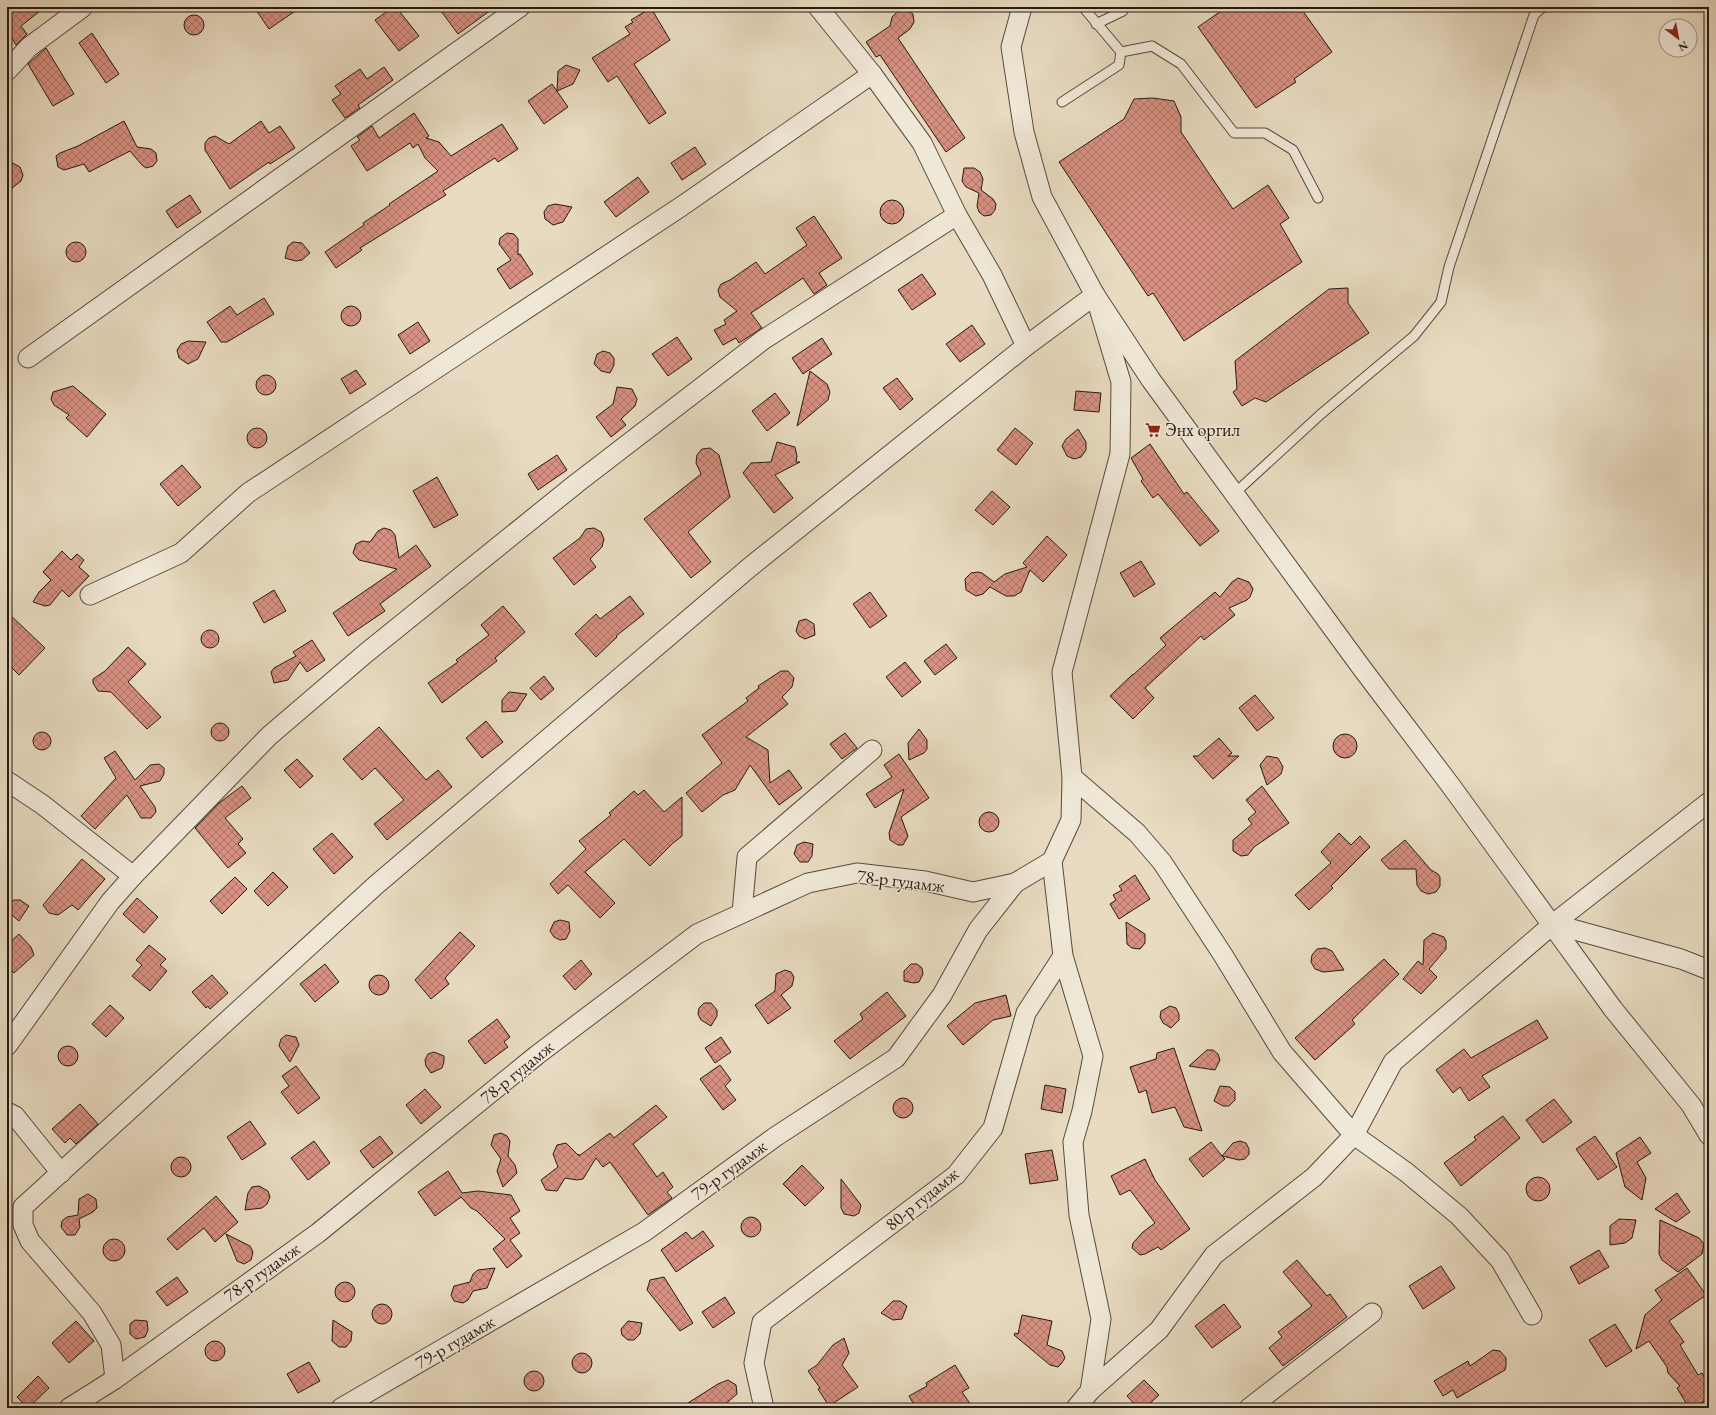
<svg xmlns="http://www.w3.org/2000/svg" width="1716" height="1415" font-family="'EB Garamond',serif">
<defs>
<pattern id="building-cross-hatch" width="8" height="8" patternUnits="userSpaceOnUse"><rect width="8" height="8" fill="#d79081"/><path d="M0 0l8 8M0 8l8-8" fill="none" stroke="#ae7568"/></pattern>
</defs>
<rect width="100%" height="100%" fill="#e8dbc1"/>
<filter id="stains"><feTurbulence type="fractalNoise" baseFrequency=".005" numOctaves="4"/><feColorMatrix values="0 0 0 0 .2 0 0 0 0 .09 0 0 0 0 .02 0 0 0 .5 -.17"/></filter>
<radialGradient id="worn" r=".72"><stop offset=".6" stop-color="#630" stop-opacity="0"/><stop offset="1" stop-color="#630" stop-opacity=".3"/></radialGradient>
<g fill="url(#building-cross-hatch)" stroke="#251a14">
<polygon points="7,7 45,7 21,26 27,34 16,45 10,35 7,37"/>
<polygon points="254,7 301,7 269,29"/>
<polygon points="393,7 396,7 419,36 399,51 375,20"/>
<polygon points="438,7 495,7 458,34"/>
<polygon points="1227,7 1300,7 1332,52 1294,79 1296,82 1256,108 1198,27"/>
<polygon points="651,8 670,40 634,64 666,113 649,124 617,76 608,82 592,58 630,34 625,27 633,22 631,20"/>
<polygon points="899,10 907,10 913,14 914,22 910,29 898,38 965,138 946,152 880,55 876,57 866,42 890,26 892,17"/>
<circle cx="194" cy="25" r="10"/>
<polygon points="92,33 119,74 106,83 79,43"/>
<polygon points="46,48 74,94 53,106 28,64"/>
<polygon points="566,65 580,70 573,84 557,91 558,71"/>
<polygon points="384,67 393,80 358,105 360,108 345,118 332,100 341,94 335,86 360,69 367,79"/>
<polygon points="552,84 568,107 544,124 528,101"/>
<polygon points="1153,98 1174,101 1181,117 1181,132 1233,209 1268,185 1289,218 1280,224 1302,262 1184,341 1153,293 1148,296 1059,162 1124,119 1134,99"/>
<polygon points="414,113 429,136 426,138 439,142 451,156 502,124 518,149 498,162 495,158 443,191 446,195 360,248 362,250 336,268 325,252 364,225 363,223 390,205 389,204 438,171 425,158 418,144 413,148 410,143 367,171 351,146 360,140 357,137 372,126 379,138"/>
<polygon points="124,121 137,147 151,149 156,153 157,161 153,166 146,168 142,165 130,151 89,172 84,164 64,170 58,167 56,156 60,153 78,146"/>
<polygon points="261,121 269,133 280,126 295,148 270,164 269,162 230,189 205,150 205,143 209,138 215,136 229,144"/>
<polygon points="695,147 706,164 682,180 671,163"/>
<polygon points="7,160 20,167 23,175 21,181 7,192"/>
<polygon points="964,168 974,168 980,172 983,179 981,190 993,199 996,204 995,210 991,215 984,216 979,212 977,206 979,193 966,187 962,181"/>
<polygon points="638,177 649,192 616,217 604,202"/>
<polygon points="190,195 201,212 177,228 166,211"/>
<circle cx="892" cy="212" r="12"/>
<polygon points="555,204 572,207 563,222 553,225 545,219 544,212 548,206"/>
<polygon points="814,216 842,258 819,273 827,285 814,294 803,278 751,313 762,328 739,343 736,338 723,345 714,330 726,324 724,320 737,311 720,297 718,290 721,284 730,280 756,262 765,274 807,245 796,228"/>
<polygon points="507,233 514,234 518,239 518,255 520,254 533,274 510,289 497,269 511,260 499,244 500,238"/>
<polygon points="293,242 302,243 310,253 302,260 296,261 285,258 288,246"/>
<circle cx="76" cy="252" r="10"/>
<polygon points="922,274 936,294 912,310 898,290"/>
<polygon points="1348,288 1348,303 1369,333 1266,402 1255,398 1242,406 1233,392 1237,389 1235,361 1329,289"/>
<polygon points="264,298 274,314 227,342 221,342 207,322 230,306 237,315"/>
<circle cx="351" cy="316" r="10"/>
<polygon points="418,322 430,341 410,354 398,335"/>
<polygon points="972,325 985,344 960,362 946,344"/>
<polygon points="677,337 692,359 668,376 652,354"/>
<polygon points="822,338 832,354 803,374 792,358"/>
<polygon points="188,341 206,342 198,359 188,364 179,358 177,350 181,344"/>
<polygon points="603,351 610,353 614,358 614,365 610,373 601,371 594,364 597,354"/>
<polygon points="356,370 366,384 350,394 341,379"/>
<polygon points="810,371 827,384 830,392 828,400 797,426"/>
<circle cx="266" cy="385" r="10"/>
<polygon points="897,378 913,399 900,410 883,388"/>
<polygon points="73,386 106,414 87,437 66,418 69,415 54,405 51,399 53,392"/>
<polygon points="617,387 632,389 637,399 635,406 621,419 626,425 611,437 596,417 613,404"/>
<polygon points="1076,391 1101,393 1099,412 1074,410"/>
<polygon points="775,393 790,413 767,431 752,411"/>
<polygon points="1015,428 1033,443 1016,465 997,450"/>
<circle cx="257" cy="438" r="10"/>
<polygon points="1078,429 1086,442 1086,450 1081,457 1074,459 1067,456 1062,446 1066,439"/>
<polygon points="777,442 795,447 797,456 796,462 800,462 775,475 793,498 774,513 743,473 751,463 771,462"/>
<polygon points="1150,444 1184,494 1187,492 1219,531 1200,546 1158,494 1153,498 1141,481 1143,479 1131,458"/>
<polygon points="710,448 719,455 730,497 688,532 711,562 691,578 644,519 701,474 696,463 697,455 702,449"/>
<polygon points="557,455 567,470 538,490 528,474"/>
<polygon points="182,465 201,487 178,506 160,484"/>
<polygon points="437,477 458,515 434,528 413,491"/>
<polygon points="992,491 1010,507 993,525 975,510"/>
<polygon points="384,528 391,530 395,535 399,558 416,545 431,566 380,604 385,611 348,636 333,613 397,569 359,560 353,553 356,544 362,541 370,542 378,531"/>
<polygon points="594,528 601,532 604,539 602,547 590,559 596,567 574,585 553,558 580,538 586,529"/>
<polygon points="1047,536 1067,555 1043,582 1030,570 1021,592 1014,596 1006,596 990,587 983,594 976,596 966,590 965,579 971,573 978,572 982,573 994,582 1005,574 1027,567 1023,563"/>
<polygon points="62,551 71,560 77,554 84,560 79,567 89,576 69,597 62,590 50,605 45,606 33,602 39,592 51,580 43,572"/>
<polygon points="1141,561 1155,584 1134,597 1120,573"/>
<polygon points="1238,578 1249,582 1253,589 1250,597 1247,600 1229,608 1235,615 1204,640 1201,636 1145,688 1154,698 1133,719 1110,696 1133,674 1133,675 1166,645 1160,638 1215,592 1220,597 1232,582"/>
<polygon points="274,590 286,611 264,623 253,603"/>
<polygon points="870,592 887,616 870,628 853,604"/>
<polygon points="630,596 644,614 616,636 617,637 596,657 575,634 596,614 600,619"/>
<polygon points="503,606 525,632 495,658 497,661 442,703 428,683 458,662 456,660 489,635 481,625"/>
<polygon points="7,612 45,648 19,675 7,663"/>
<polygon points="806,619 814,624 815,635 805,639 799,636 796,631 799,621"/>
<circle cx="210" cy="639" r="9"/>
<polygon points="312,640 325,660 307,672 300,662 288,680 274,683 271,672 274,668 296,656 293,652"/>
<polygon points="946,644 957,658 935,675 924,661"/>
<polygon points="128,647 146,664 128,682 161,717 147,729 111,692 98,691 93,683 93,679 105,671"/>
<polygon points="905,662 921,682 902,697 886,677"/>
<polygon points="781,671 788,671 794,678 792,687 782,697 788,704 746,737 768,750 770,783 789,770 802,788 779,805 750,765 735,790 723,795 702,812 686,793 722,763 702,735 748,701 746,698 759,688 758,686"/>
<polygon points="544,676 554,689 541,700 530,688"/>
<polygon points="509,692 527,694 516,711 502,712 502,700"/>
<polygon points="1255,695 1274,718 1257,731 1239,708"/>
<polygon points="486,721 503,742 482,758 466,738"/>
<circle cx="220" cy="732" r="9"/>
<polygon points="379,727 426,780 438,770 452,787 387,840 374,824 404,800 375,768 362,780 343,759"/>
<polygon points="919,729 927,740 927,749 924,753 909,760 908,743"/>
<circle cx="42" cy="741" r="9"/>
<polygon points="845,733 857,748 842,759 830,744"/>
<circle cx="1345" cy="746" r="12"/>
<polygon points="1219,738 1232,753 1228,756 1239,756 1213,779 1193,756 1198,756"/>
<polygon points="115,751 135,780 150,765 159,764 164,768 164,774 160,781 140,786 155,807 156,812 151,818 141,818 127,795 95,829 81,816 116,778 104,758"/>
<polygon points="899,754 929,798 901,817 908,836 903,845 898,845 890,840 889,833 904,789 875,808 866,794 892,777 884,765"/>
<polygon points="1267,756 1278,758 1283,767 1281,774 1267,785 1260,765"/>
<polygon points="297,759 313,776 300,788 284,770"/>
<polygon points="242,786 251,798 225,818 243,839 238,844 246,853 228,868 195,828 219,803"/>
<polygon points="1262,786 1289,823 1254,847 1248,855 1241,856 1233,851 1233,840 1252,824 1248,819 1256,812 1246,800"/>
<polygon points="644,790 664,812 682,797 682,836 672,844 650,866 624,839 585,872 615,903 600,918 568,885 558,894 550,884 586,849 579,841 611,815 609,813 634,791 638,795"/>
<circle cx="989" cy="822" r="10"/>
<polygon points="332,833 353,857 334,874 313,849"/>
<polygon points="1339,833 1351,845 1360,836 1370,847 1331,886 1333,888 1309,910 1295,895 1331,863 1321,852"/>
<polygon points="1405,840 1431,870 1438,874 1440,877 1440,886 1436,892 1428,894 1421,891 1417,885 1416,869 1389,869 1381,860"/>
<polygon points="804,842 813,844 812,856 808,862 800,862 794,854 797,845"/>
<polygon points="82,859 105,879 78,910 72,905 58,915 49,913 43,905"/>
<polygon points="273,872 288,887 268,906 254,891"/>
<polygon points="1135,875 1150,899 1119,919 1110,904 1116,900 1113,895 1122,890 1119,886"/>
<polygon points="235,877 247,889 222,914 210,901"/>
<polygon points="137,898 158,917 144,933 123,914"/>
<polygon points="14,900 20,900 29,906 19,921 7,911 9,903"/>
<polygon points="560,920 569,922 570,931 566,939 560,940 554,937 550,931 554,922"/>
<polygon points="1126,922 1145,934 1145,943 1140,949 1132,948 1127,944"/>
<polygon points="460,932 475,946 445,978 449,984 431,999 415,980"/>
<polygon points="1433,933 1444,937 1446,941 1446,949 1429,969 1437,977 1421,994 1403,979 1418,961 1423,965 1424,940"/>
<polygon points="19,934 31,947 34,955 14,973 7,965 7,945"/>
<polygon points="149,945 166,959 160,965 167,971 150,991 132,976 142,965 136,960"/>
<polygon points="1325,948 1332,951 1344,970 1323,972 1315,969 1311,962 1312,955 1317,949"/>
<polygon points="1384,959 1399,974 1352,1020 1355,1024 1315,1060 1295,1038"/>
<polygon points="581,960 592,974 575,990 563,976"/>
<polygon points="325,964 339,982 315,1002 300,984"/>
<polygon points="911,964 917,964 922,968 923,974 919,982 914,983 904,981 904,971"/>
<polygon points="785,970 791,972 794,977 792,986 781,995 791,1008 768,1024 755,1005 775,991 776,974"/>
<polygon points="212,975 228,993 210,1009 208,1006 206,1008 192,992"/>
<circle cx="379" cy="985" r="10"/>
<polygon points="887,992 906,1016 850,1059 834,1041 863,1019 860,1014"/>
<polygon points="1006,995 1011,1016 993,1020 963,1045 947,1026 975,1003"/>
<polygon points="704,1003 711,1003 717,1010 717,1016 711,1026 701,1020 698,1014 699,1008"/>
<polygon points="110,1005 124,1018 106,1037 92,1024"/>
<polygon points="1170,1006 1176,1008 1179,1014 1179,1020 1171,1028 1163,1023 1160,1017 1161,1011"/>
<polygon points="497,1019 510,1037 504,1042 508,1047 485,1064 468,1041"/>
<polygon points="1537,1020 1548,1038 1482,1076 1490,1087 1469,1101 1460,1087 1453,1093 1436,1070 1464,1049 1471,1058"/>
<polygon points="286,1035 296,1037 299,1045 290,1062 279,1046 281,1039"/>
<polygon points="721,1037 731,1052 715,1063 705,1048"/>
<circle cx="68" cy="1056" r="10"/>
<polygon points="1174,1048 1186,1084 1202,1131 1184,1127 1175,1107 1152,1113 1146,1090 1139,1093 1130,1067 1156,1059 1157,1053"/>
<polygon points="1207,1050 1213,1050 1218,1054 1220,1060 1215,1070 1189,1066"/>
<polygon points="434,1052 444,1056 444,1062 442,1068 431,1073 426,1066 425,1060 428,1054"/>
<polygon points="720,1065 731,1080 725,1086 736,1100 723,1110 700,1079"/>
<polygon points="296,1066 320,1098 298,1114 281,1092 289,1086 282,1076"/>
<polygon points="1045,1085 1066,1089 1062,1113 1041,1109"/>
<polygon points="1220,1086 1230,1087 1235,1092 1235,1100 1229,1106 1223,1106 1214,1101"/>
<polygon points="425,1089 441,1107 421,1124 406,1105"/>
<circle cx="903" cy="1108" r="10"/>
<polygon points="1554,1099 1572,1122 1543,1143 1526,1120"/>
<polygon points="80,1104 98,1124 76,1144 70,1138 65,1143 52,1129"/>
<polygon points="656,1105 667,1117 633,1144 657,1177 663,1172 673,1187 667,1192 672,1198 648,1215 610,1162 603,1167 596,1158 583,1179 577,1180 565,1178 557,1191 546,1190 541,1180 558,1167 553,1154 557,1145 566,1143 578,1155 579,1154 579,1156 610,1133 614,1138"/>
<polygon points="1503,1116 1520,1138 1461,1186 1444,1163 1476,1140 1474,1137"/>
<polygon points="250,1121 266,1144 242,1160 227,1137"/>
<polygon points="501,1133 507,1136 510,1141 508,1156 515,1165 517,1173 503,1187 497,1171 501,1159 491,1145 494,1135"/>
<polygon points="380,1136 393,1153 373,1168 360,1151"/>
<polygon points="1595,1136 1617,1167 1598,1180 1576,1149"/>
<polygon points="1640,1137 1651,1153 1637,1162 1646,1178 1642,1200 1625,1187 1616,1153"/>
<polygon points="314,1141 330,1163 308,1180 291,1158"/>
<polygon points="1240,1141 1246,1143 1249,1149 1249,1154 1245,1159 1239,1160 1222,1156 1225,1159 1203,1177 1189,1159 1211,1142 1222,1156 1233,1143"/>
<polygon points="1052,1150 1058,1180 1030,1184 1025,1154"/>
<circle cx="181" cy="1167" r="10"/>
<polygon points="1145,1159 1155,1180 1190,1229 1161,1250 1158,1247 1145,1254 1140,1255 1132,1248 1133,1243 1143,1232 1155,1223 1130,1190 1120,1195 1111,1176"/>
<polygon points="802,1165 824,1188 805,1206 783,1184"/>
<polygon points="448,1171 462,1193 478,1191 511,1195 520,1211 510,1218 520,1233 510,1240 522,1256 507,1268 493,1249 505,1239 477,1211 471,1208 461,1197 435,1216 418,1192"/>
<circle cx="1538" cy="1189" r="12"/>
<polygon points="841,1179 861,1205 859,1213 854,1216 844,1214 841,1208"/>
<polygon points="259,1186 268,1191 270,1197 267,1204 262,1208 245,1210 248,1193 252,1187"/>
<polygon points="1677,1193 1690,1212 1676,1222 1655,1209"/>
<polygon points="88,1194 96,1199 97,1208 93,1212 79,1219 80,1227 75,1235 67,1235 61,1227 62,1221 67,1217 78,1215 79,1199"/>
<polygon points="216,1196 238,1222 215,1242 204,1228 177,1250 167,1239"/>
<circle cx="751" cy="1227" r="10"/>
<polygon points="1619,1219 1636,1220 1632,1238 1625,1243 1610,1245 1610,1226"/>
<polygon points="1660,1220 1699,1238 1704,1244 1702,1254 1678,1272 1662,1260 1659,1254"/>
<polygon points="703,1231 714,1246 676,1272 661,1250 686,1232 692,1239"/>
<polygon points="226,1234 250,1246 253,1252 251,1260 244,1264 237,1261"/>
<circle cx="114" cy="1250" r="11"/>
<polygon points="1599,1250 1609,1267 1579,1284 1570,1267"/>
<polygon points="1297,1260 1327,1296 1330,1294 1347,1317 1283,1366 1269,1348 1282,1337 1278,1332 1312,1306 1283,1272"/>
<polygon points="1441,1266 1455,1288 1423,1309 1409,1286"/>
<polygon points="495,1268 487,1288 473,1291 468,1300 463,1303 454,1301 451,1295 454,1286 470,1282 473,1274 478,1270"/>
<polygon points="1687,1268 1706,1295 1669,1321 1684,1342 1680,1345 1698,1375 1702,1373 1709,1385 1709,1398 1693,1408 1689,1408 1677,1388 1680,1386 1668,1373 1667,1367 1649,1341 1636,1349 1645,1315 1662,1300 1655,1290"/>
<polygon points="177,1277 188,1292 167,1306 156,1292"/>
<polygon points="664,1277 693,1323 680,1331 647,1290 650,1280"/>
<circle cx="345" cy="1292" r="10"/>
<polygon points="725,1297 735,1313 713,1328 702,1312"/>
<polygon points="893,1301 900,1301 907,1306 902,1319 893,1320 881,1313"/>
<polygon points="1224,1304 1241,1327 1212,1348 1195,1326"/>
<circle cx="382" cy="1314" r="10"/>
<polygon points="1022,1315 1052,1321 1047,1345 1062,1351 1065,1358 1061,1364 1058,1367 1050,1365 1014,1335 1015,1333 1018,1334"/>
<polygon points="135,1320 147,1321 148,1330 145,1337 136,1339 130,1334 130,1324"/>
<polygon points="333,1320 352,1332 351,1341 346,1347 339,1347 332,1341"/>
<polygon points="76,1321 94,1341 69,1363 52,1343"/>
<polygon points="628,1321 642,1323 640,1334 634,1340 628,1340 622,1335 621,1329"/>
<polygon points="1615,1324 1632,1351 1606,1367 1589,1340"/>
<polygon points="844,1338 849,1353 842,1365 858,1387 829,1406 818,1389 820,1388 808,1371 817,1365 833,1345"/>
<circle cx="215" cy="1351" r="10"/>
<polygon points="1493,1350 1500,1351 1506,1358 1506,1366 1505,1370 1457,1398 1453,1390 1443,1396 1434,1381 1468,1361 1470,1366"/>
<circle cx="582" cy="1363" r="10"/>
<polygon points="309,1362 320,1381 298,1393 287,1374"/>
<polygon points="955,1365 969,1388 962,1392 973,1408 916,1408 909,1396 927,1386 926,1383"/>
<circle cx="534" cy="1381" r="10"/>
<polygon points="38,1376 49,1388 28,1408 17,1397"/>
<polygon points="728,1380 736,1385 737,1394 721,1408 680,1408 718,1384"/>
<polygon points="1144,1380 1159,1395 1145,1408 1138,1408 1127,1396"/>
</g>
<g fill="none" stroke-linecap="round" stroke-linejoin="round">
<defs>
<g id="lane">
<polyline points="1096,24 1123,11 1124,7"/>
<polyline points="1121,52 1152,46 1181,64 1234,133 1265,133 1293,150 1318,198"/>
<polyline points="1062,102 1119,65 1121,52 1083,7"/>
<polyline points="1235,493 1321,414 1414,336 1441,302 1449,267 1534,15 1543,7"/>
</g>
<g id="street">
<polyline points="818,7 872,74 922,143 957,215 992,275 1026,346"/>
<polyline points="1022,7 1011,47 1024,132 1042,197 1095,295 1121,382 1120,454 1062,672 1072,777 1071,820 1052,861 1063,956 1093,1056 1082,1111 1073,1142 1079,1215 1101,1319 1090,1391 1076,1408"/>
<polyline points="7,71 29,47 83,7"/>
<polyline points="28,358 520,7"/>
<polyline points="90,595 181,553 248,493 682,206 872,74"/>
<polyline points="1072,777 1137,833 1162,862 1223,955 1282,1052 1354,1135 1406,1172 1459,1216 1500,1260 1532,1315"/>
<polyline points="7,781 43,805 133,876"/>
<polyline points="742,913 747,857 872,750"/>
<polyline points="1553,924 1681,959 1709,970"/>
<polyline points="7,1046 110,902 133,876 269,736 366,653 577,483 763,340 957,215"/>
<polyline points="7,1112 15,1116 61,1173"/>
<polyline points="115,1379 111,1345 92,1313 30,1241 23,1225 23,1207 376,885 750,567 1026,346 1095,295 1151,380 1361,667 1451,786 1613,1009 1691,1105 1709,1135"/>
<polyline points="1090,1391 1159,1330 1214,1255 1314,1177 1354,1135 1393,1062 1553,924 1709,802"/>
<polyline points="69,1408 115,1379 318,1233 537,1055 697,934 808,883 857,873 925,881 973,892 1015,883"/>
<polyline points="341,1408 644,1232 775,1137 896,1058 942,995 978,930 1015,883 1052,861"/>
<polyline points="764,1408 754,1363 762,1322 956,1175 993,1128 1026,1013 1063,956"/>
<polyline points="1249,1408 1372,1313"/>
</g>
</defs>
<use href="#lane" stroke="#564a3f" stroke-width="11"/>
<use href="#street" stroke="#564a3f" stroke-width="21"/>
<use href="#lane" stroke="#f0e8d7" stroke-width="9"/>
<use href="#street" stroke="#f0e8d7" stroke-width="19"/>
</g>
<defs>
<symbol id="supermarket-bare" viewBox="-9 -9 18 18"><path d="M-6-5.5h2.5l.6 2H6L4.5 2H-2.5L-4.4-4H-6ZM-1.5 3.2a1.3 1.3 0 1 0 .1 0ZM3 3.2a1.3 1.3 0 1 0 .1 0Z" fill="#8f2418" stroke="#f0e8d7" stroke-width="2.5" paint-order="stroke"/></symbol>
</defs>
<g fill-rule="evenodd">
<use href="#supermarket-bare" x="1142" y="419" width="22" height="22"/>
</g>
<g text-anchor="middle" stroke-width="3" stroke-linejoin="round" paint-order="stroke">
<g font-size="18" fill="#251a14" stroke="#f0e8d7" text-anchor="start">
<text x="1165" y="436">Энх оргил</text>
</g>
<g font-size="18" fill="#251a14" stroke="#f0e8d7">
<text transform="translate(901 881) rotate(7)" y="6">78-р гудамж</text>
<text transform="translate(517 1072) rotate(-39)" y="6">78-р гудамж</text>
<text transform="translate(729 1170) rotate(-36)" y="6">79-р гудамж</text>
<text transform="translate(922 1199) rotate(-39)" y="6">80-р гудамж</text>
<text transform="translate(262 1272) rotate(-35)" y="6">78-р гудамж</text>
<text transform="translate(455 1342) rotate(-30)" y="6">79-р гудамж</text>
</g>
</g>
<rect width="1716" height="1415" fill="none" stroke="#e8dbc1" stroke-width="24"/>
<rect x="8" y="8" width="1700" height="1399" fill="none" stroke="#251a14" stroke-width="2"/>
<rect x="12" y="12" width="1692" height="1391" fill="none" stroke="#251a14"/>
<g transform="translate(1678 38) rotate(148)"><circle r="19" fill="#f0e8d7" stroke="#9f9689"/>
<path d="M0-3L7 15L0 10L-7 15Z" fill="#8f2418"/>
<text y="-6" font-size="11" font-weight="bold" text-anchor="middle" fill="#251a14">N</text>
</g>
<rect width="100%" height="100%" filter="url(#stains)"/>
<rect width="100%" height="100%" fill="url(#worn)"/>
</svg>
